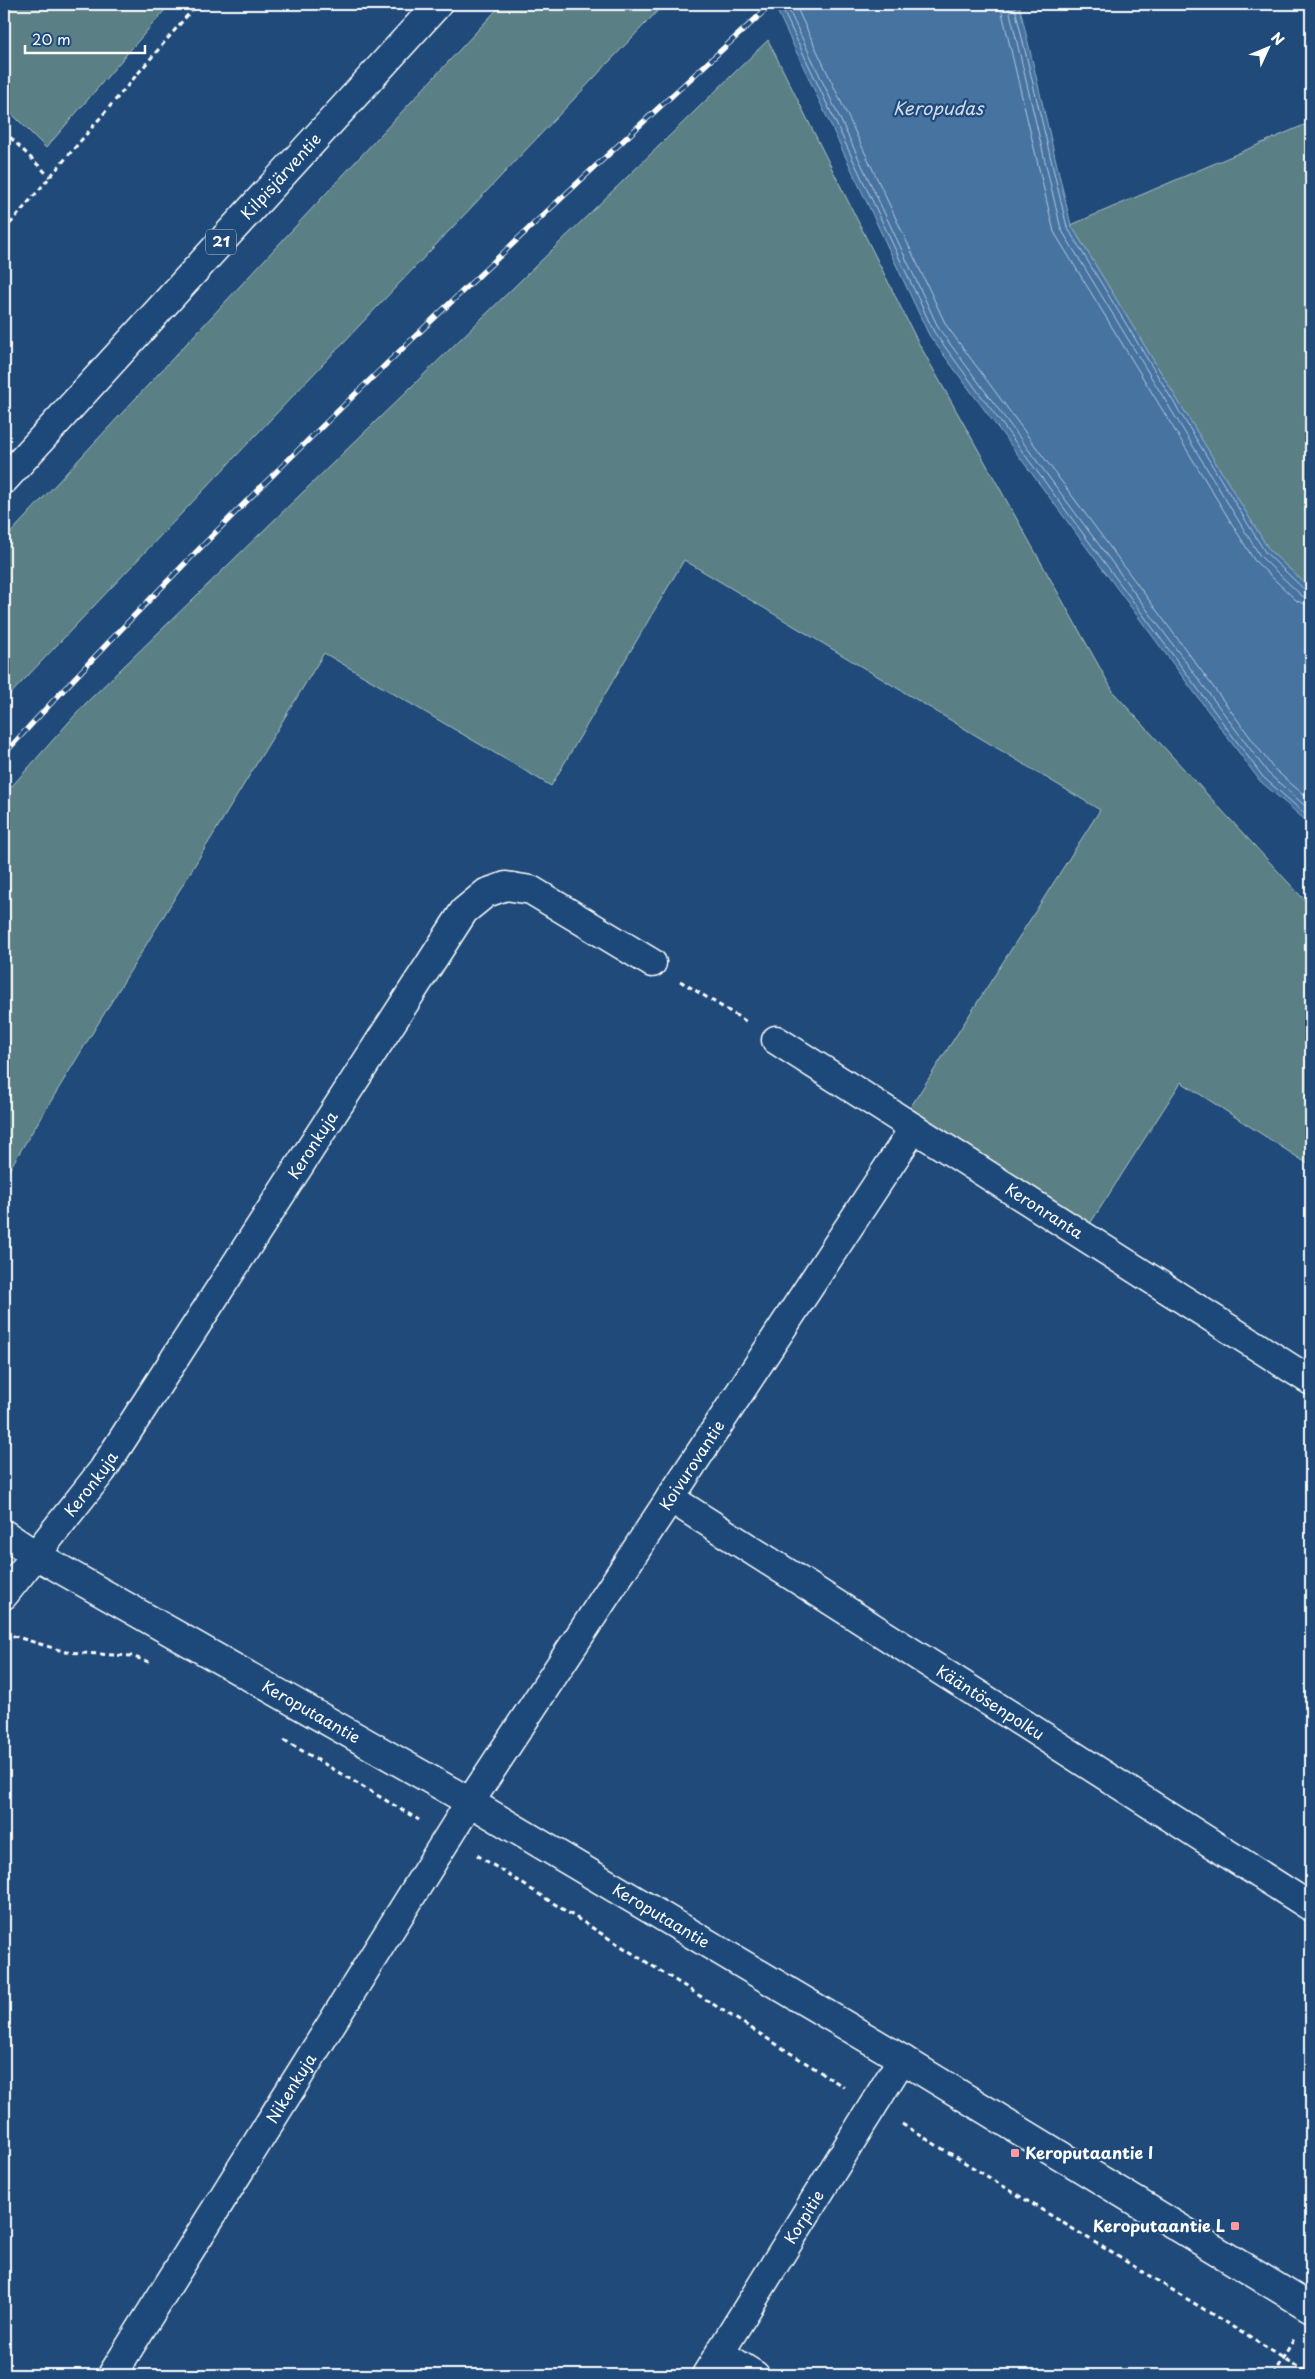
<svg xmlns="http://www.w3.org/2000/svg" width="1315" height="2379" font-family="'Playpen Sans',sans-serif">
<rect width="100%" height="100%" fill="#1f4a7a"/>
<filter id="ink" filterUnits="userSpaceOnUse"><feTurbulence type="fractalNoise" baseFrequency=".02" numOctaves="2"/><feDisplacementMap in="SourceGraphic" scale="10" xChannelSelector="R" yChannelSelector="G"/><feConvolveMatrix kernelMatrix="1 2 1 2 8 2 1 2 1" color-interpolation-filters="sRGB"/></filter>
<g filter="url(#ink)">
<g fill="#5a8085" stroke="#acc0c2">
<polygon points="4,4 170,4 46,148 4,106"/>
<polygon points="502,4 664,4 4,701 4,540"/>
<polygon points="768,40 918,342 1114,693 1311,907 1311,1166 1181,1082 1088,1227 908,1111 1100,810 684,560 551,786 324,653 4,1178 4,795 85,704"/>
<polygon points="1311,122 1311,589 1269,550 1071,225"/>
</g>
<polygon fill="#4673a1" stroke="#90abc7" points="774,4 1019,4 1071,225 1269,550 1311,589 1311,825 1260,781 929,335"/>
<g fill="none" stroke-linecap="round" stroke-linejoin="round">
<g stroke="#b5c7d9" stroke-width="1">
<polyline points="780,4 934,332 1263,777 1311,819"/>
<polyline points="786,4 939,329 1268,773 1311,811"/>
<polyline points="795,4 946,325 1273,768 1311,801"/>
<polyline points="1000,4 1054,232 1254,560 1297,601 1311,606"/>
<polyline points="1008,4 1061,229 1260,556 1302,596 1311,599"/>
<polyline points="1014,4 1067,227 1265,552 1306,591 1311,592"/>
</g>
<defs>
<g id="minor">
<path id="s1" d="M776 1040 1311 1381"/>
<path id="s2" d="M670 1498 1311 1907"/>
<path id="s3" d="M4 1534 34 1554 470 1802 902 2059 1311 2308"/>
<path id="s4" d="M4 1595 102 1471 464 911 486 893 506 886 531 890 652 963"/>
<polyline points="720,2353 755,2375"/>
<path id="s5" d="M112 2375 470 1802 914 1128"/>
<path id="s6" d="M706 2375 902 2059"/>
</g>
<g id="highway">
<path id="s7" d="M4 480 438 4"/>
</g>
</defs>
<use href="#minor" stroke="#fff" stroke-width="31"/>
<use href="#highway" stroke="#fff" stroke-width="31"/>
<g stroke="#fff" stroke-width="3" stroke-dasharray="5 4" stroke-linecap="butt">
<polyline points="4,131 50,177"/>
<polyline points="4,231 197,4"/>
<polyline points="680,981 747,1022"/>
<polyline points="4,1633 66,1652 131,1656 149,1662"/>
<polyline points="284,1740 419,1820"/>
<polyline points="477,1855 844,2087"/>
<polyline points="902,2124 1311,2375"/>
<polyline points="1273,2375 1294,2339"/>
</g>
<use href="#minor" stroke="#1f4a7a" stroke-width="28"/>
<use href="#highway" stroke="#1f4a7a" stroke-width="28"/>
<defs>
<path id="rail" d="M4 754C246 490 508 245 772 4"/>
</defs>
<use href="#rail" stroke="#fff" stroke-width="5.5"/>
<use href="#rail" stroke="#1f4a7a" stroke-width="4" stroke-dasharray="11" stroke-linecap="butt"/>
</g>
</g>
<g fill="#ff9aa2" stroke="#1f4a7a" stroke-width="2">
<rect x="1010" y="2148" width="10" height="10" rx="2.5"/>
<rect x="1230" y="2221" width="10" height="10" rx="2.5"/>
</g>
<g text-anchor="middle" stroke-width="4.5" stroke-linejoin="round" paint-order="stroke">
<rect fill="#1f4a7a" stroke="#bcc9d7" stroke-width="1" x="206" y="229.5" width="30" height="25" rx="4"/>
<g font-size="15" font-weight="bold" fill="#fff">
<text x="221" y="247">21</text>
</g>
<g font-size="16" fill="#fff" stroke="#1f4a7a">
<text dy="6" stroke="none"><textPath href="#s7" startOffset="411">Kilpisjärventie</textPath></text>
<text dy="6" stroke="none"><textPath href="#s4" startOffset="546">Keronkuja</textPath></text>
<text dy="6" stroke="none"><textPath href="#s1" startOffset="318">Keronranta</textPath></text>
<text dy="6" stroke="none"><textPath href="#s5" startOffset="1079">Koivurovantie</textPath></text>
<text dy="6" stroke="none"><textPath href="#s4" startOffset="141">Keronkuja</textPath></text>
<text dy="6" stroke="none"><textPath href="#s2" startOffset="380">Kääntösenpolku</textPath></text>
<text dy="6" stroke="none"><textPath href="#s3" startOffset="355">Keroputaantie</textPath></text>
<text dy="6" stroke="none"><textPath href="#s3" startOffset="760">Keroputaantie</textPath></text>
<text dy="6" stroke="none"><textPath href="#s5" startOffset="338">Nikenkuja</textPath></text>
<text dy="6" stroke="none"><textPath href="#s6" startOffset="186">Korpitie</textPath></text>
</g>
<g font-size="16" font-weight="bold" fill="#fff" stroke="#1f4a7a" text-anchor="start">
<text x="1025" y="2159">Keroputaantie I</text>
<text x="1225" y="2232" text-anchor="end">Keroputaantie L</text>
</g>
<g font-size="18" font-style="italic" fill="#d1dce8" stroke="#1f4a7a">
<text x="938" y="115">Keropudas</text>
</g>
</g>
<rect width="1315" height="2379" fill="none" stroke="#1f4a7a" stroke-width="20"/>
<rect x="10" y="10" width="1295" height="2359" fill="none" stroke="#fff" stroke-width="2" filter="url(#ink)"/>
<g transform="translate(1268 48) rotate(46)" stroke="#1f4a7a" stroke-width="4" paint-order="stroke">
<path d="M0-4L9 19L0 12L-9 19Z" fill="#ffffff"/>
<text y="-8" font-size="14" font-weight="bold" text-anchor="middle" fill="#ffffff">N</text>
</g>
<path d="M25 45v8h120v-8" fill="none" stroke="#ffffff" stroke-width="2.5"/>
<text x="32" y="45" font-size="15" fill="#ffffff" stroke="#1f4a7a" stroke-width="4" paint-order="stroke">20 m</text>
</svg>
